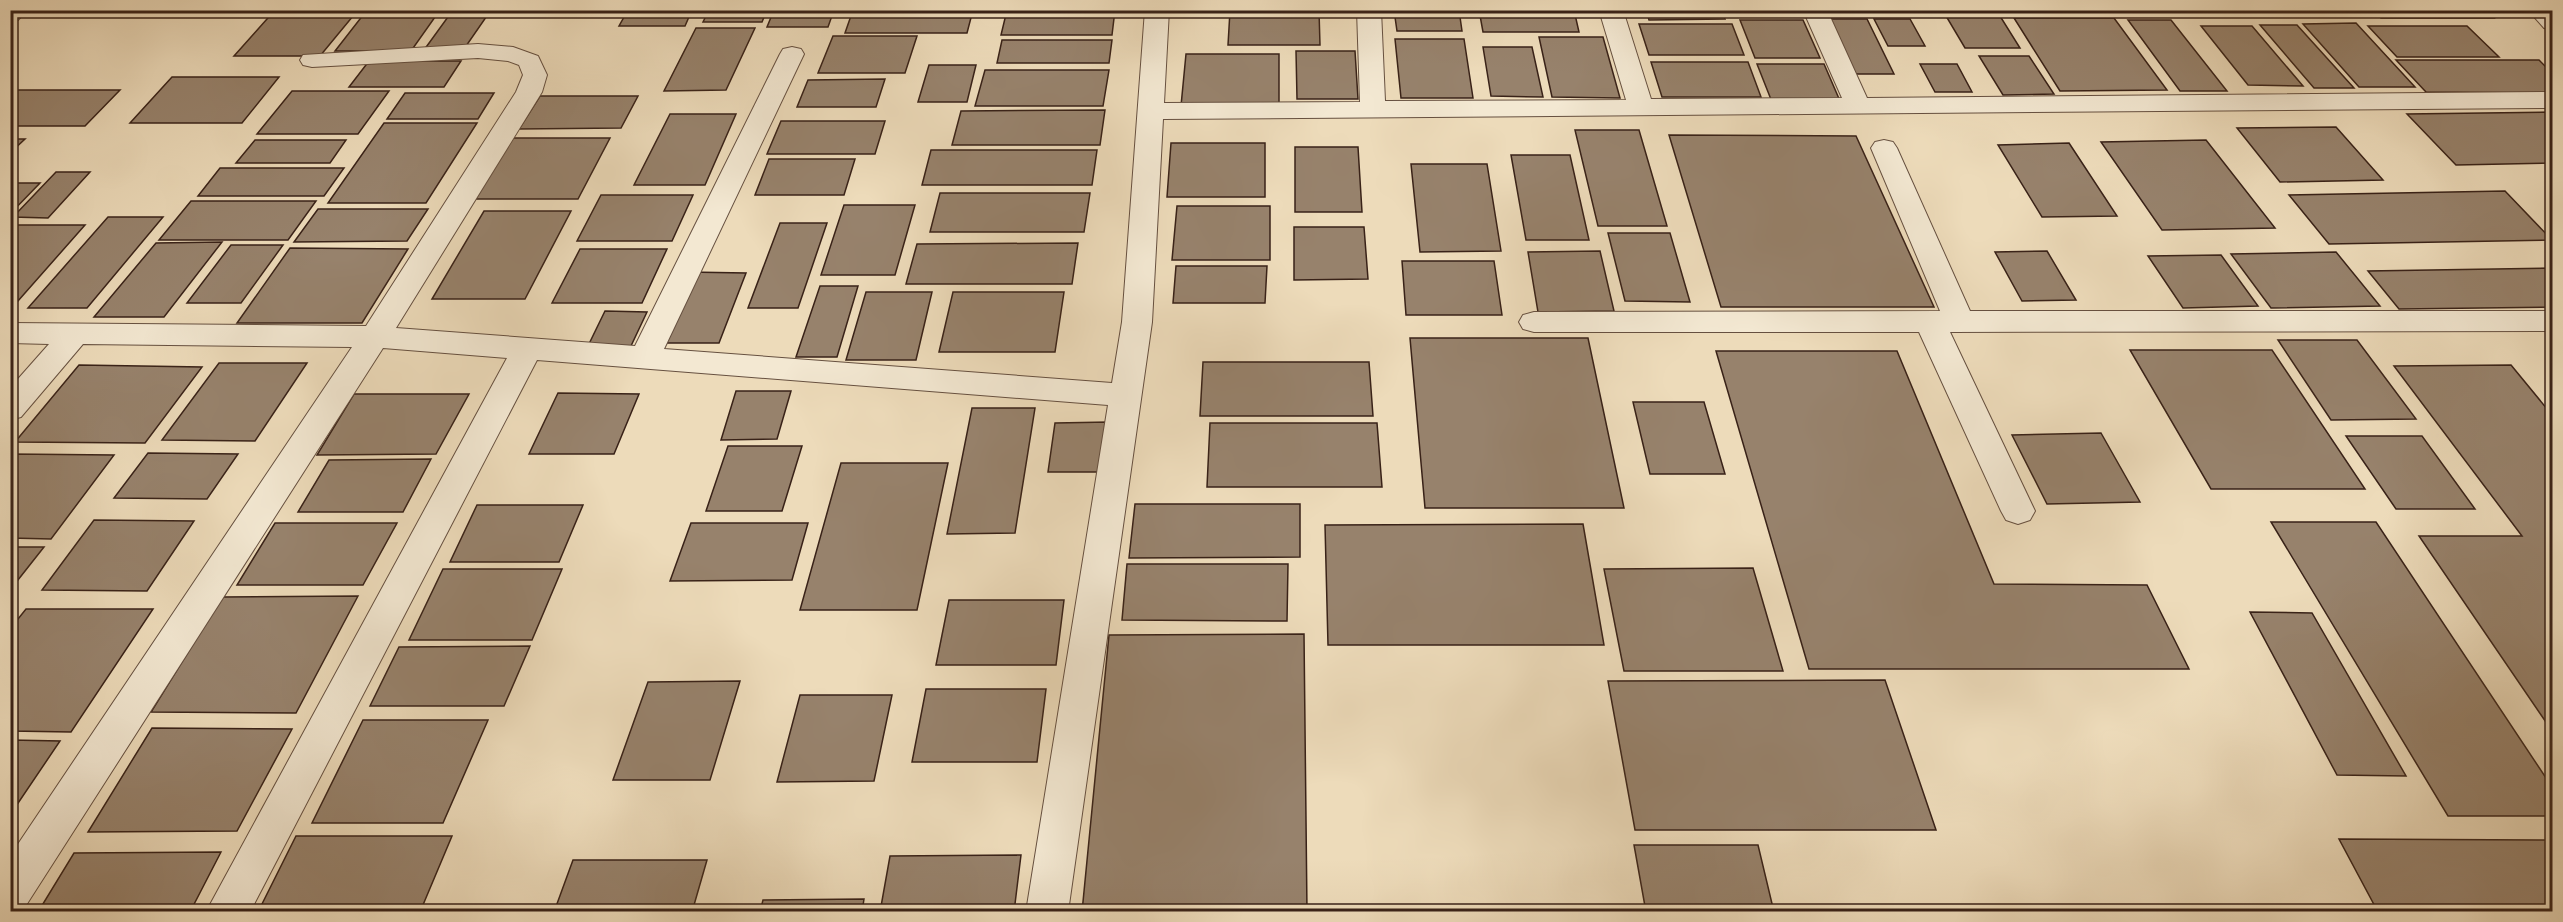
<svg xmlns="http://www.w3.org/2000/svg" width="2563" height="922" font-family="'IM FELL Great Primer',serif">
<rect width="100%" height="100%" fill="#eddbba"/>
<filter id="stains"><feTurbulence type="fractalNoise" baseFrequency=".00333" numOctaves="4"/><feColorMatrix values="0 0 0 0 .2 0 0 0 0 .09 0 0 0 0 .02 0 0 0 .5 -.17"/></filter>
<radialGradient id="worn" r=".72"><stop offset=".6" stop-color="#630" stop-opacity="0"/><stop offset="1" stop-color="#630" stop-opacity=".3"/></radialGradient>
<g fill="#97826c" stroke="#392218" stroke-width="1.5">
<polygon points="275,10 358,10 320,56 234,56"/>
<polygon points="367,10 440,10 411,51 335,51"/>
<polygon points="453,10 491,10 464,49 424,50"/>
<polygon points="628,10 692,10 685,26 619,26"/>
<polygon points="709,10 767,10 762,22 703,22"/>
<polygon points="774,10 834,10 828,27 767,27"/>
<polygon points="853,10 973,10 967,33 845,33"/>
<polygon points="1007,10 1115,10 1112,35 1001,35"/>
<polygon points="1394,10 1459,10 1462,31 1397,31"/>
<polygon points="1479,10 1574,10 1579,32 1483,32"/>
<polygon points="1646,10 1721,10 1725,19 1649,20"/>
<polygon points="1738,10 1797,10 1798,15 1740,15"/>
<polygon points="1822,10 1920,10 1921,12 1823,12"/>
<polygon points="2202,10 2285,10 2289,15 2205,15"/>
<polygon points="2289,10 2359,10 2364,15 2293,16"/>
<polygon points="2374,10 2486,10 2494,18 2381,18"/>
<polygon points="1230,11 1319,11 1320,45 1228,45"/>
<polygon points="1946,16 2000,16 2020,48 1965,48"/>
<polygon points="2014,18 2114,18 2167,90 2060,91"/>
<polygon points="1825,19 1867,19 1894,74 1852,74"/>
<polygon points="1874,19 1910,19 1925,46 1888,46"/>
<polygon points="1740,20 1803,20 1820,58 1755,58"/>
<polygon points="2128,20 2171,20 2227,91 2180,91"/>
<polygon points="2356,23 2415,87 2359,87 2303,24"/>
<polygon points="1639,24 1732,24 1744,55 1649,55"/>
<polygon points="2260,25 2297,25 2354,88 2314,88"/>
<polygon points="2201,26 2252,26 2303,86 2248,85"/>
<polygon points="2368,26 2467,26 2499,57 2397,57"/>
<polygon points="696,28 755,28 726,90 664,91"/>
<polygon points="833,36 917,36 905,73 818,73"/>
<polygon points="1539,37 1603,37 1620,98 1552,97"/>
<polygon points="1395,39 1464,39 1473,98 1401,98"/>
<polygon points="1002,40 1112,40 1109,63 997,63"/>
<polygon points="1483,47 1532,47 1543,97 1491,96"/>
<polygon points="1296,51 1355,51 1358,99 1297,99"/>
<polygon points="1186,54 1279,54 1279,107 1181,106"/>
<polygon points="1979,56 2029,56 2054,94 2003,95"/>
<polygon points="2396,60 2539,60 2552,73 2552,93 2426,92"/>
<polygon points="369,61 461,61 444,87 349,87"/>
<polygon points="1651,62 1748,62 1761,97 1662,97"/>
<polygon points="1757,64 1824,64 1840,101 1772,102"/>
<polygon points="1920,64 1957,64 1972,92 1935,92"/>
<polygon points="929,65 976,65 967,102 918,102"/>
<polygon points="985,70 1109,70 1103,106 975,106"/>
<polygon points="172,77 279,77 242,123 130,123"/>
<polygon points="885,79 876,107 797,107 808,80"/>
<polygon points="10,90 120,90 85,126 10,126"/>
<polygon points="292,91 389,91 358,134 257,134"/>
<polygon points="405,93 494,93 478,119 387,119"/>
<polygon points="540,96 638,96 621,128 519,129"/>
<polygon points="1105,110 1100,145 952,145 961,111"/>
<polygon points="2552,112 2552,163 2456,165 2407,114"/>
<polygon points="670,114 736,114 705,185 634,185"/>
<polygon points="781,121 885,121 875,154 767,154"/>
<polygon points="384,123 477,123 426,203 328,203"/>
<polygon points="2336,127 2383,180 2280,182 2237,128"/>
<polygon points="1575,130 1639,130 1667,226 1598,226"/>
<polygon points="1669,135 1856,136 1934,307 1721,307"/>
<polygon points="512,138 610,138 578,199 475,199"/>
<polygon points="10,139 25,139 10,153"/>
<polygon points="255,140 346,140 330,163 236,163"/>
<polygon points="2206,140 2275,228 2162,230 2101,142"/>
<polygon points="1171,143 1265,143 1265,197 1167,197"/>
<polygon points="2069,143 2117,216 2042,217 1998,145"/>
<polygon points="1295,147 1358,147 1362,212 1295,212"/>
<polygon points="931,150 1097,150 1092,185 922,185"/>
<polygon points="1511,155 1570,155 1589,240 1526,240"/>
<polygon points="769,159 855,159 844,195 755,195"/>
<polygon points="1411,164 1487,164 1501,251 1420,252"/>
<polygon points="220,168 344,168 324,196 198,196"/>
<polygon points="56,172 90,172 48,218 13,217"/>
<polygon points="10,183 40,183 10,214"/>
<polygon points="2505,191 2552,240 2329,244 2289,195"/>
<polygon points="940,193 1090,193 1084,232 930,232"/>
<polygon points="601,195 693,195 672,241 577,241"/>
<polygon points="191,201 316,201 288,240 159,240"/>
<polygon points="844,205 915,205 895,275 821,275"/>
<polygon points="1177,206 1270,206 1270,260 1172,260"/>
<polygon points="318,209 428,209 407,241 294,242"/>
<polygon points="484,211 571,211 525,299 432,299"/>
<polygon points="108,217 163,217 87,308 28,308"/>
<polygon points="780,223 827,223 798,308 748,308"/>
<polygon points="16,225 85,225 10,310 10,231"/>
<polygon points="1294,227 1364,227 1368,279 1294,280"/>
<polygon points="1608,233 1670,233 1690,302 1625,301"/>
<polygon points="222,242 164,317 94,317 156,243"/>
<polygon points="1078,243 1072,284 906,284 917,244"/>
<polygon points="231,245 283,245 241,303 187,303"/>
<polygon points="290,248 408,249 362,323 237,323"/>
<polygon points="580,249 667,249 642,303 552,303"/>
<polygon points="1600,251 1614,311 1538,312 1528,252"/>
<polygon points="2047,251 2076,300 2022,301 1995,252"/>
<polygon points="2336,252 2380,306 2271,308 2231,254"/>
<polygon points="2221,255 2258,306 2183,308 2148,256"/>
<polygon points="1402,261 1494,261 1502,315 1406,315"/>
<polygon points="1176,266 1267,266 1265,303 1173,303"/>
<polygon points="2552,268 2552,307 2399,309 2368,271"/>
<polygon points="687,272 746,273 719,343 657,343"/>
<polygon points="820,286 858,286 837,357 796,357"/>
<polygon points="866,292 932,292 916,360 846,360"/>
<polygon points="953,292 1064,292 1055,352 939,352"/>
<polygon points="605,311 647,312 630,348 587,348"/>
<polygon points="1410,338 1588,338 1624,508 1425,508"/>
<polygon points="2278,340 2357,340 2416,419 2331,420"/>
<polygon points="2130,350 2272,350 2365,489 2211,489"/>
<polygon points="1716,351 1897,351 1994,584 2147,585 2189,669 1809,669"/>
<polygon points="1203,362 1369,362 1373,416 1200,416"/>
<polygon points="219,363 307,363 255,441 162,440"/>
<polygon points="79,365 202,367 145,443 15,442"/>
<polygon points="2511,365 2552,415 2552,731 2419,536 2522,536 2394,366"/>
<polygon points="736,391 791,391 777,439 721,440"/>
<polygon points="558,393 639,394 614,454 529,454"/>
<polygon points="354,394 469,394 436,454 317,455"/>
<polygon points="1633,402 1704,402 1725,474 1650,474"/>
<polygon points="972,408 1035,408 1015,533 947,534"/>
<polygon points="1109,422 1102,472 1048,472 1055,423"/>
<polygon points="1210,423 1377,423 1382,487 1207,487"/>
<polygon points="2101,433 2140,502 2047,504 2012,435"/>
<polygon points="2346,436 2422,436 2475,509 2396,509"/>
<polygon points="728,446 802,446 782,511 706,511"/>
<polygon points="148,453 238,454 207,499 114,498"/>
<polygon points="10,454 114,455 51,539 10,538"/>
<polygon points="431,459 403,512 298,512 329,460"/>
<polygon points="841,463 948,463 917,610 800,610"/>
<polygon points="1135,504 1300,504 1300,557 1129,558"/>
<polygon points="477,505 583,505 559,562 450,562"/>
<polygon points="94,520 194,521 147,591 42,590"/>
<polygon points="2271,522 2376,522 2552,787 2552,816 2448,816"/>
<polygon points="275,523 397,523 363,585 237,585"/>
<polygon points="691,523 808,523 792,580 670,581"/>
<polygon points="1583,524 1604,645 1328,645 1325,525"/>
<polygon points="10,547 44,547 10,590"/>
<polygon points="1127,564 1288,564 1287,621 1122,620"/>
<polygon points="1753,568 1783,671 1624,671 1604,569"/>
<polygon points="443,569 562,569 532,640 409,640"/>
<polygon points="358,596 296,713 151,712 222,597"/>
<polygon points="949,600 1064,600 1056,665 936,665"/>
<polygon points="26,609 153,609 71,732 10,731 10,629"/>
<polygon points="2250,612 2312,613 2406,776 2337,775"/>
<polygon points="1304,634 1307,912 1082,912 1109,635"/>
<polygon points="530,646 504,706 370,706 399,647"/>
<polygon points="1885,680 1936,830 1635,830 1608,681"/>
<polygon points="740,681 710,780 613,780 648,682"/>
<polygon points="926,689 1046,689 1037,762 912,762"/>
<polygon points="800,695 892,695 874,781 777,782"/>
<polygon points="363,720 488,720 443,823 312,823"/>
<polygon points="152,728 292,729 237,831 88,832"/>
<polygon points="10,740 60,741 10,815"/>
<polygon points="296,836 452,836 420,912 258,912"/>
<polygon points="2339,839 2552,840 2552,912 2378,912"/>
<polygon points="1634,845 1758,845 1774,912 1646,912"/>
<polygon points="221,852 190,912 38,912 74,853"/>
<polygon points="1021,855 1014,912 880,912 890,856"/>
<polygon points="573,860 707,860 692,912 554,912"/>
<polygon points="864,899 862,912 760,912 763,900"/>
</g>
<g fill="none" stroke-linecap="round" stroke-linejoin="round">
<defs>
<g id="minor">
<polygon points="10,10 27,10 18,20 10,22"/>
<polygon points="1145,10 1169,10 1164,103 1360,102 1357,10 1381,10 1385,101 1626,100 1599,10 1623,10 1651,99 1842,98 1803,10 1827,10 1867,98 2552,92 2552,108 1163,119 1152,322 1068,912 1026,912 1108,405 537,360 250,912 206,912 507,358 383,348 25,907 10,912 10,856 352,347 83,344 21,417 10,420 10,388 49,344 10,343 10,323 366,326 516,92 523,75 519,65 508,61 478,58 312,67 303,65 300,60 303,55 478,44 513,47 538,56 547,75 542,92 396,328 635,346 780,54 783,49 792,47 801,49 804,54 664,349 1112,383 1122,322"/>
<polygon points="2528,10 2552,10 2552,30 2544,28"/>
<polygon points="1884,140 1893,142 1897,148 1970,311 2552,311 2552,331 1950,332 2035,511 2030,520 2018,524 2006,520 2001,511 1919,332 1534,332 1523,329 1519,322 1523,315 1534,312 1940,311 1871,148 1875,142"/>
</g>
</defs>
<use href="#minor" stroke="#665040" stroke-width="2"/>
<use href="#minor" fill="#f3e8d2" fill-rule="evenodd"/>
</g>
<rect width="2563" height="922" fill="none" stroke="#eddbba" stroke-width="36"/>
<rect x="12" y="12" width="2539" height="898" fill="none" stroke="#392218" stroke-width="3"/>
<rect x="18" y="18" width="2527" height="886" fill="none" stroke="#392218" stroke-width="1.5"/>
<rect width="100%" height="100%" filter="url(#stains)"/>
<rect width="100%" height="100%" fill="url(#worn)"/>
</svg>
